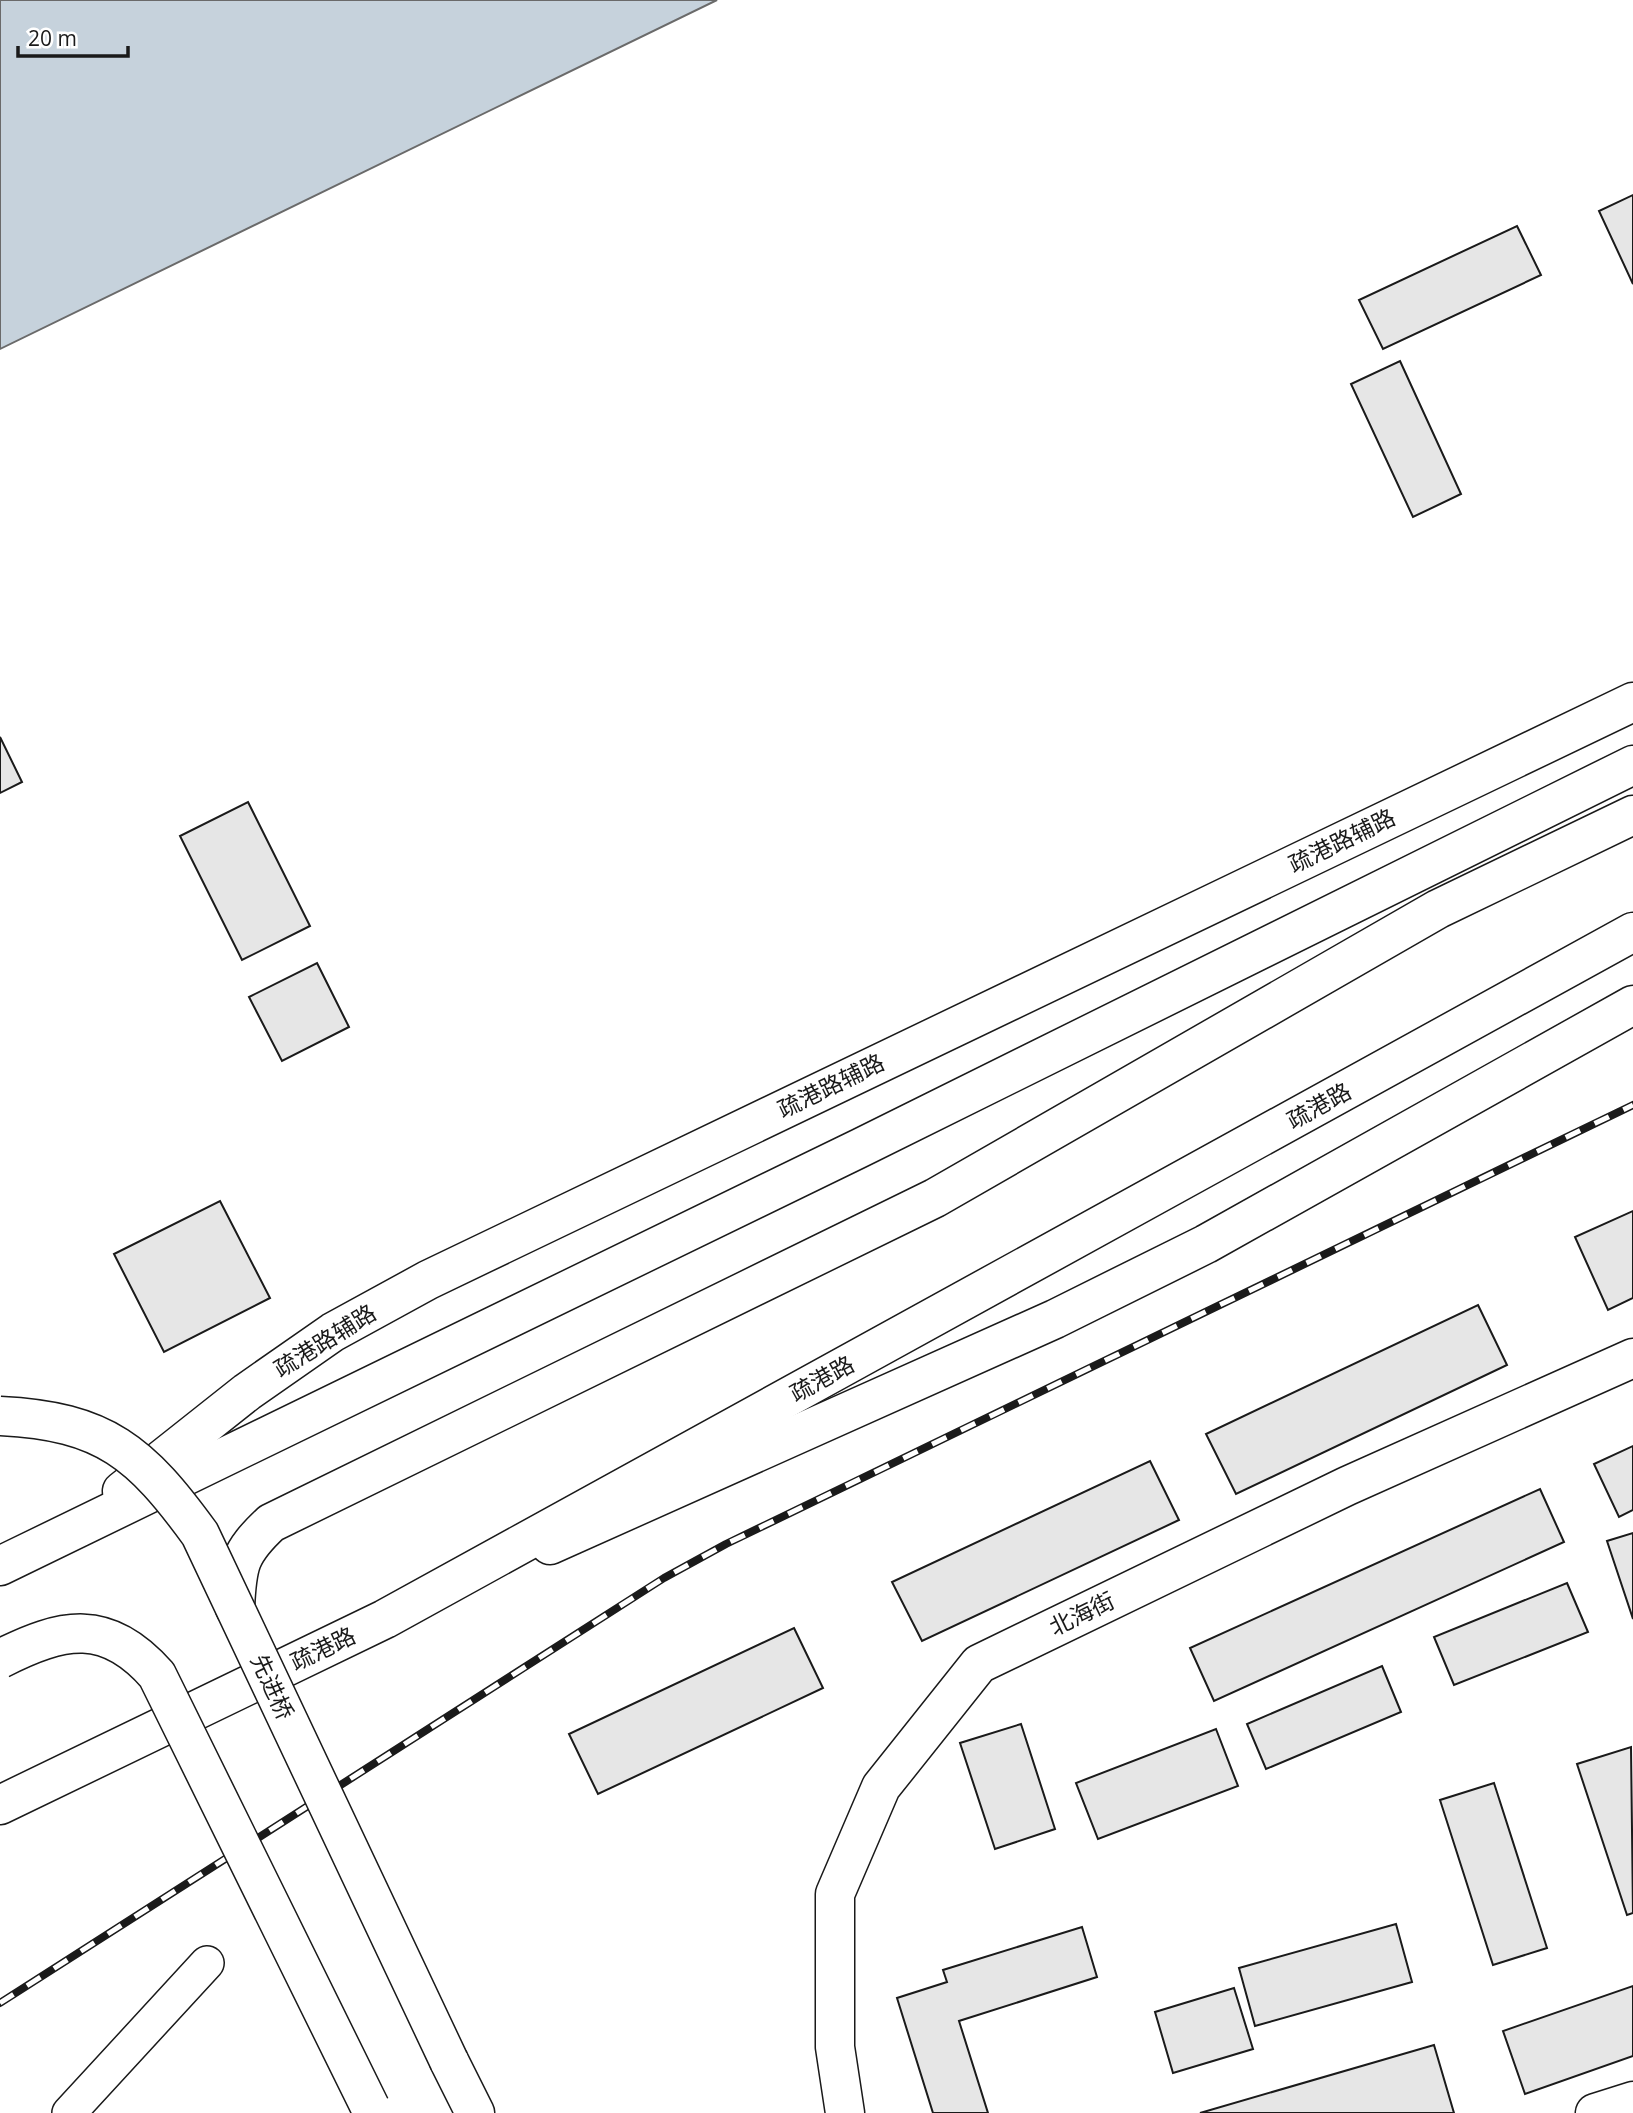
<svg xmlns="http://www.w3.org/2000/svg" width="1633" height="2113" font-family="'Open Sans','Noto Sans SC',sans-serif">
<rect width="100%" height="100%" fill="#fff"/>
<polygon fill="#c6d2dc" stroke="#6a6a6a" stroke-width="2" points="0,0 717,0 0,349"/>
<g fill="#e6e6e6" stroke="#1a1a1a" stroke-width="2">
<polygon points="1633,195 1633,284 1599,211"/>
<polygon points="1517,226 1541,275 1383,349 1359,300"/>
<polygon points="1400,361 1461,494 1413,517 1351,384"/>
<polygon points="0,737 22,782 0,793"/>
<polygon points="248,802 310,926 242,960 180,836"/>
<polygon points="317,963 349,1027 282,1061 249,997"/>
<polygon points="220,1201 270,1298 164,1352 114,1254"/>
<polygon points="1633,1211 1633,1298 1608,1310 1575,1237"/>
<polygon points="1478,1305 1507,1365 1236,1494 1206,1434"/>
<polygon points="1633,1446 1633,1510 1619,1517 1594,1464"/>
<polygon points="1150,1461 1179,1520 922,1641 892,1582"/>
<polygon points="1540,1489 1564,1542 1214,1701 1190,1648"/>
<polygon points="1633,1533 1633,1619 1607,1541"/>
<polygon points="1567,1583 1588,1632 1454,1685 1434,1637"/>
<polygon points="794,1628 823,1688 598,1794 569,1734"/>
<polygon points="1382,1666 1401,1712 1266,1769 1247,1724"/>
<polygon points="1021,1724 1055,1829 995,1849 960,1743"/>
<polygon points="1216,1729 1238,1786 1098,1839 1076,1783"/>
<polygon points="1631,1747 1633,1913 1627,1915 1577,1764"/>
<polygon points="1494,1783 1547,1948 1493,1965 1440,1800"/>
<polygon points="1396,1924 1412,1982 1255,2026 1239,1968"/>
<polygon points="1082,1927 1097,1977 959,2021 988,2113 933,2113 897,1998 947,1982 943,1970"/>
<polygon points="1633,1986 1633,2056 1525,2094 1503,2031"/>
<polygon points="1234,1988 1253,2049 1173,2073 1155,2012"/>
<polygon points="1434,2045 1454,2113 1200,2113"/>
</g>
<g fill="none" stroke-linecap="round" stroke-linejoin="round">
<defs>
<polyline id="minor" points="69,2113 207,1963"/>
<g id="tertiary">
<polyline points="122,1491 247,1392 333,1332 428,1280 1633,702"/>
<polyline points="550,1545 1055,1319 1206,1244 1633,1005"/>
<path d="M235 1608C237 1565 239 1553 271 1523L935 1198 1438 909 1633 815"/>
<polyline points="845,2113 835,2047 835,1894 881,1787 979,1664 1347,1486 1633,1358"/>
</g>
<g id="secondary">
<polyline points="449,2061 475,2113"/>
<polyline points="1595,2113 1633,2101"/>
</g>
<g id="trunk">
<polyline points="0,1566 860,1148 1633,765"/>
<polyline points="0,1805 385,1619 1633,932"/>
</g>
</defs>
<use href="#minor" stroke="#1a1a1a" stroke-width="36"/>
<use href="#tertiary" stroke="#1a1a1a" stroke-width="41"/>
<use href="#secondary" stroke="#1a1a1a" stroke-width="41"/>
<use href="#trunk" stroke="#1a1a1a" stroke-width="41"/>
<use href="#minor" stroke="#fff" stroke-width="33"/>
<use href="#tertiary" stroke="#fff" stroke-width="38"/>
<use href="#secondary" stroke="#fff" stroke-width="38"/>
<use href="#trunk" stroke="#fff" stroke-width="38"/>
<defs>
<polyline id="rail" points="0,2003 664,1578 726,1544 1633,1105"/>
</defs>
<use href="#rail" stroke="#1a1a1a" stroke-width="8"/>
<use href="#rail" stroke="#fff" stroke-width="5" stroke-dasharray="16" stroke-linecap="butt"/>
<defs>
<g id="secondary-bridge">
<path d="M0 1416C105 1421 141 1453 200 1534L449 2061"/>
<path d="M0 1659C63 1627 107 1618 157 1675L370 2107"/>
</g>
</defs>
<use href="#secondary-bridge" stroke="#1a1a1a" stroke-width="41" stroke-linecap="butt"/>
<use href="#secondary-bridge" stroke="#fff" stroke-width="38"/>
</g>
<g text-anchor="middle" stroke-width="5" stroke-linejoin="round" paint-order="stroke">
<g font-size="23" fill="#1a1a1a" stroke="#fff">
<text transform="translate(1342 841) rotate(-26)" y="8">疏港路辅路</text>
<text transform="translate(831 1086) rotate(-26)" y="8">疏港路辅路</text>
<text transform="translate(1319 1106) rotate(-29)" y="8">疏港路</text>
<text transform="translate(325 1341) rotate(-32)" y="8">疏港路辅路</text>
<text transform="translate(822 1379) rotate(-29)" y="8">疏港路</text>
<text transform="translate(1082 1614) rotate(-26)" y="8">北海街</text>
<text transform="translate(323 1649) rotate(-26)" y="8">疏港路</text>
<text transform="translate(272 1687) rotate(65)" y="8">先进桥</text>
</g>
</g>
<path d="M18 46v10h110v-10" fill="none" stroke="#1a1a1a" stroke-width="3.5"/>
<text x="28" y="46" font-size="21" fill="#1a1a1a" stroke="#ffffff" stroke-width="5" paint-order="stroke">20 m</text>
</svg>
